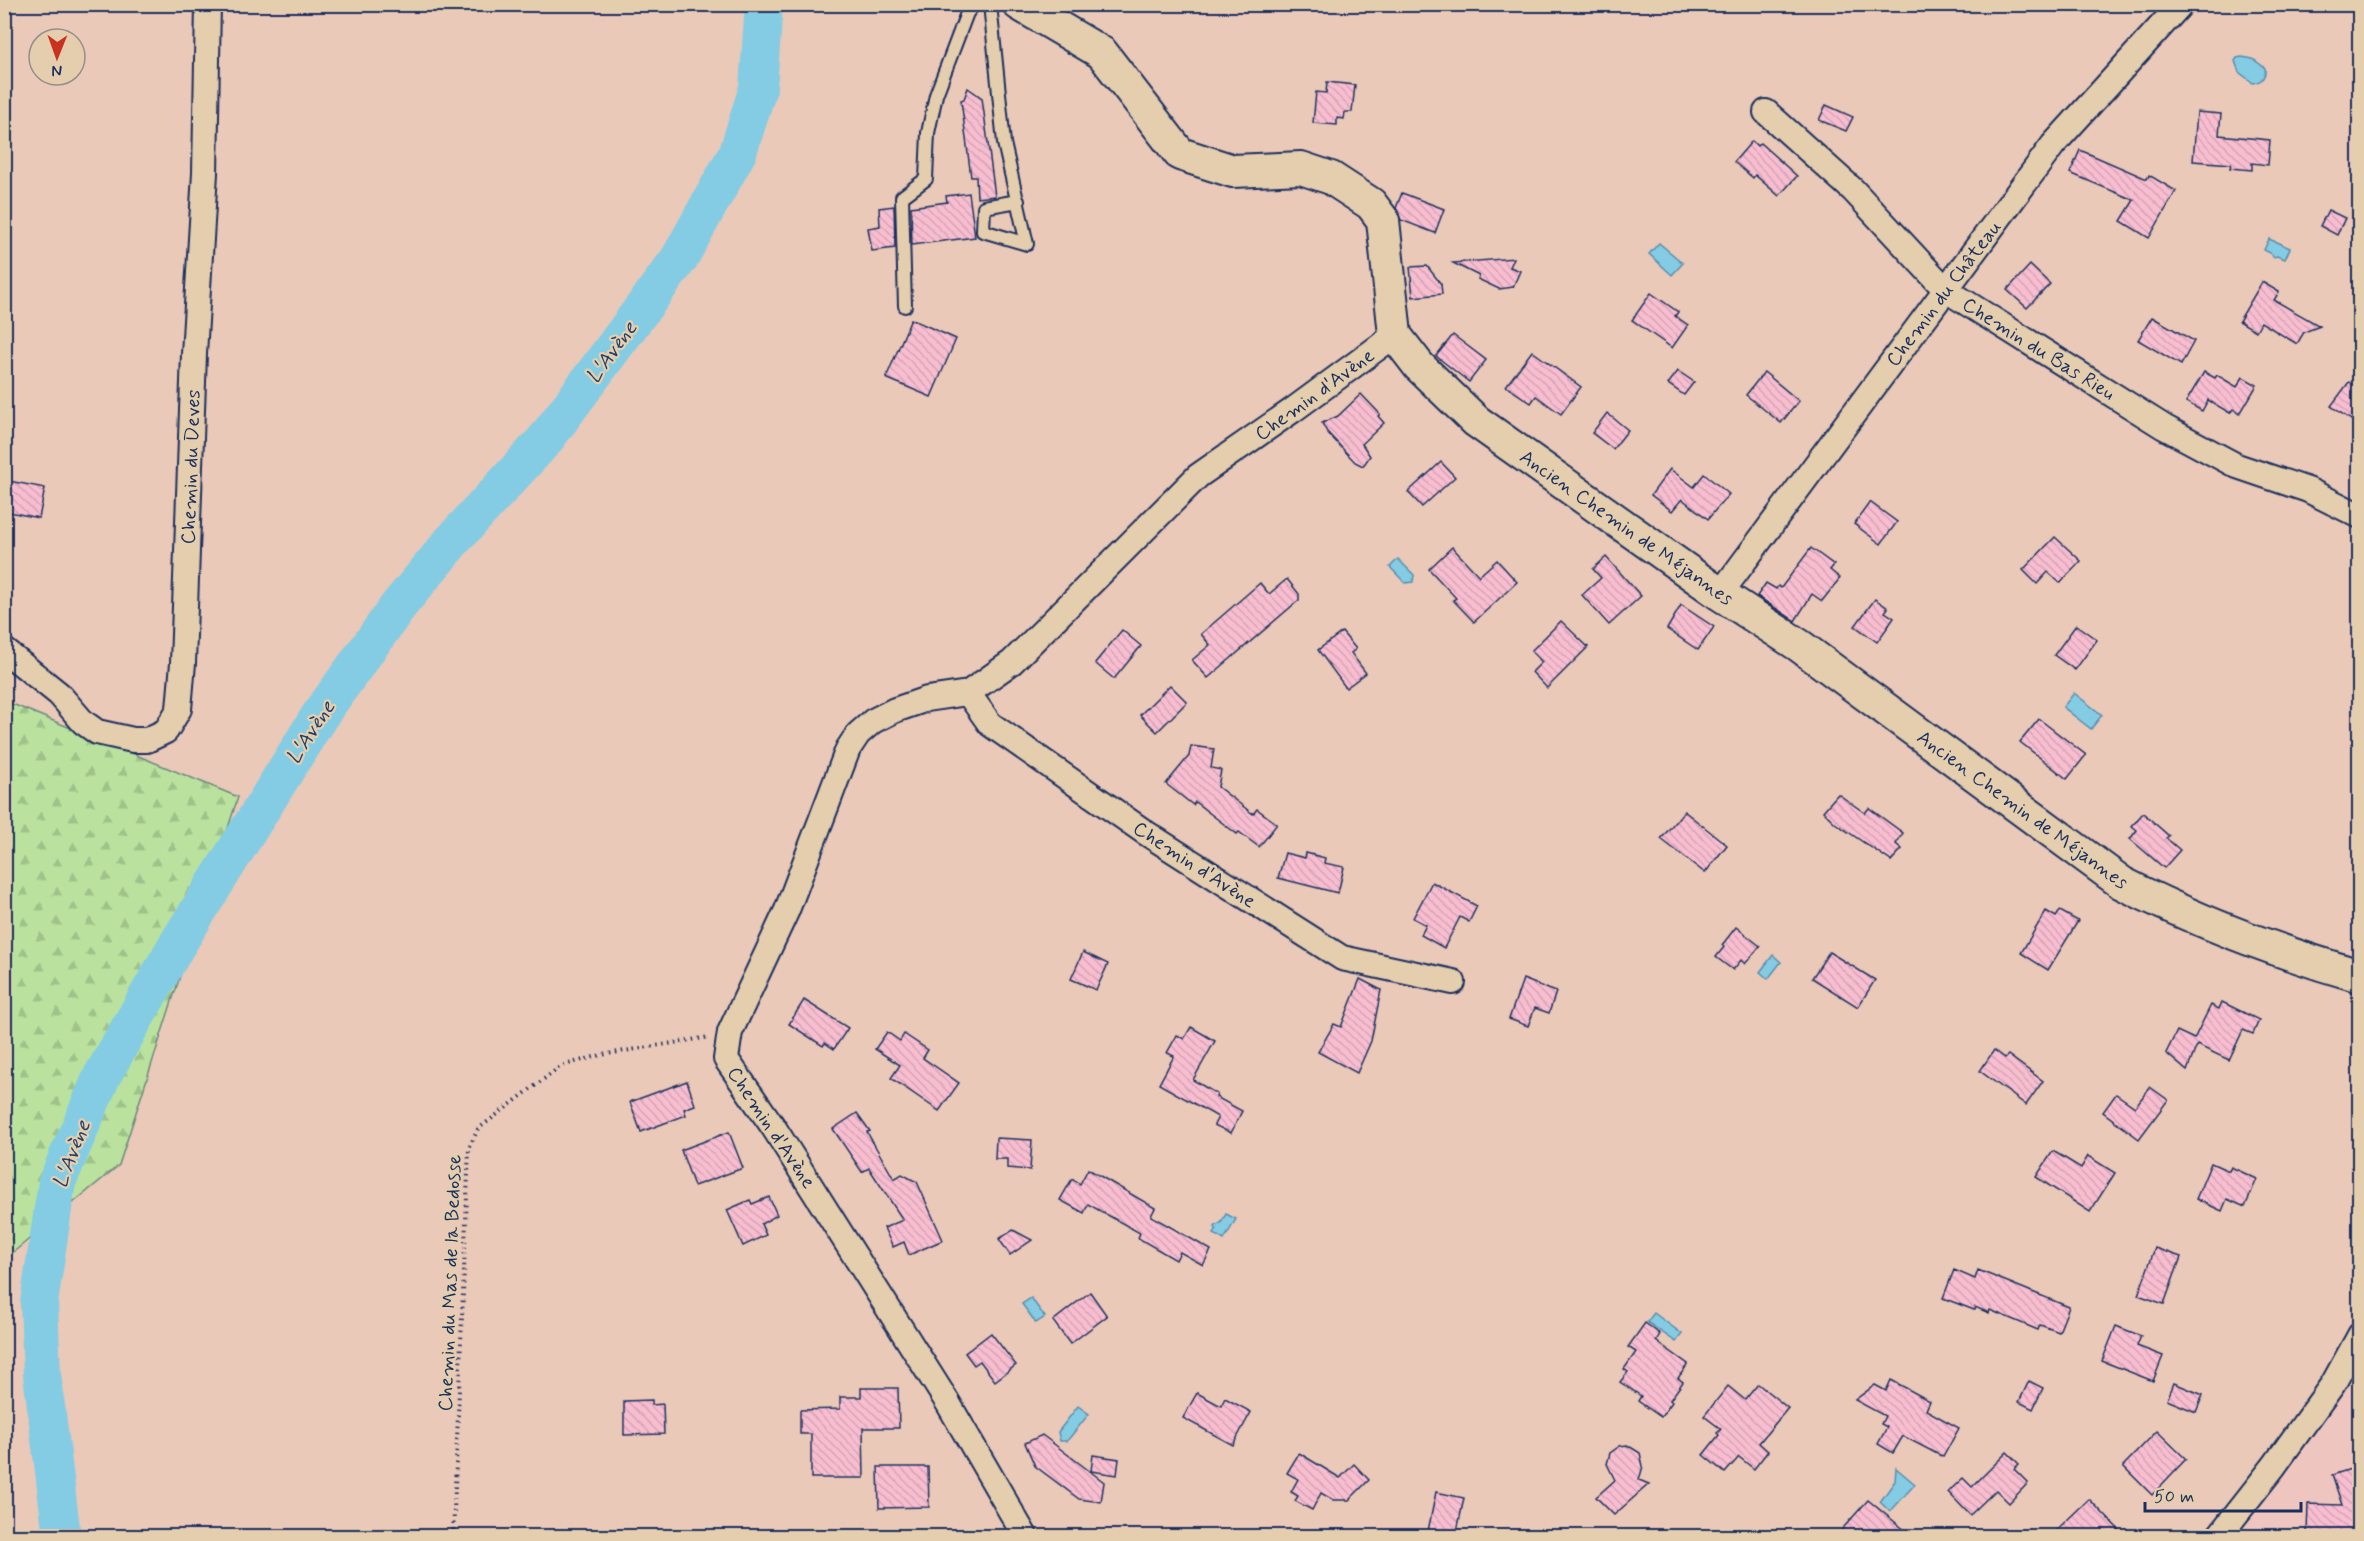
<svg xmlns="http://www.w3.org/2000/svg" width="2364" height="1541" font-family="Mynerve,sans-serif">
<defs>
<pattern id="forest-firs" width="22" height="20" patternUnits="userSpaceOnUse" patternTransform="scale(1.5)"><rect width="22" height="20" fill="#bae29e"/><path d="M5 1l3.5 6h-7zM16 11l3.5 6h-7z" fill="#9fc28a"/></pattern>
<pattern id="building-back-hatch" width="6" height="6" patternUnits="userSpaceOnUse" patternTransform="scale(1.5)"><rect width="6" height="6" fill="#f8bed0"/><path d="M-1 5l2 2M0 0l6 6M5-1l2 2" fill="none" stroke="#d4a4b5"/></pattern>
</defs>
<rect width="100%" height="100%" fill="#eac9b8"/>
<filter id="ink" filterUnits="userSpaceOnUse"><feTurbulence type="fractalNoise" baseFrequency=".0167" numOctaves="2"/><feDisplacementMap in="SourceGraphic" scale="12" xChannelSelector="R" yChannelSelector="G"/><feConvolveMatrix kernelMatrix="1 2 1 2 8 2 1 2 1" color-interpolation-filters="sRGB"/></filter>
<g filter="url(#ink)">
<polygon fill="#eec6bf" points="2338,1382 2359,1397 2359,1536 2252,1536 2247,1519"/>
<polygon fill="url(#forest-firs)" stroke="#6a887e" stroke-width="1.5" points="5,701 238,797 119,1165 5,1259"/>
<g fill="#83cce4" stroke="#598dae" stroke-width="1.5">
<path d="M2242 57 2253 59 2265 68C2266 76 2262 82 2253 83L2239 72 2235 61 2237 58Z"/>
<polygon points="2269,239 2290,248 2285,259 2277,256 2273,257 2272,254 2264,250"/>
<polygon points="1659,243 1683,263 1672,275 1649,254"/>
<polygon points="1398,559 1414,575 1413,582 1405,583 1390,567"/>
<polygon points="2074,693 2102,715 2091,729 2063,707"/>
<polygon points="1773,955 1781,962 1768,979 1760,972"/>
<polygon points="1226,1214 1236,1219 1224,1240 1214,1234 1216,1230 1215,1226 1221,1223"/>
<polygon points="1031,1298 1045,1317 1036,1323 1022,1304"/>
<polygon points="1654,1313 1682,1334 1676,1342 1647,1322"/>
<polygon points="1078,1406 1089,1414 1067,1441 1060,1441 1058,1432"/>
<polygon points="1896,1468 1915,1484 1890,1512 1880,1502 1895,1481"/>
</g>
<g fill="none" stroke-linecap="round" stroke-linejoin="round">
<polyline stroke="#83cce4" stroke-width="38" points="62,1536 42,1374 39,1303 57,1182 102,1076 175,948 320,715 399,605 452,541 545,440 679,259 738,152 758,88 764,4"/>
</g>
<g fill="url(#building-back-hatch)" stroke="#1b2f5e" stroke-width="1.5">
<polygon points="1327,82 1355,85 1352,112 1345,112 1344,119 1337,118 1337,125 1313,123 1316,92 1326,93"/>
<polygon points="968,88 982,98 995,196 977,198 976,177 971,177 961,100 964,99"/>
<polygon points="1826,105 1853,117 1846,131 1819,120"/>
<polygon points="2197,112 2221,114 2219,135 2270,140 2268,165 2252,163 2252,170 2230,168 2231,164 2193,161"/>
<polygon points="1752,141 1757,146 1760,143 1797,176 1779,196 1755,175 1753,178 1734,162"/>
<polygon points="2080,150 2147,179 2149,175 2176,191 2149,238 2121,221 2134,200 2070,173"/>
<polygon points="969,193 975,237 912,245 911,207 947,202 946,196"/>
<polygon points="1402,193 1444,209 1435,233 1401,220 1396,208"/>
<polygon points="894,206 895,248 872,251 868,228 880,226 879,208"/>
<polygon points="2328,210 2345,218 2337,235 2320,226"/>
<polygon points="1514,258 1510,267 1520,271 1513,287 1499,289 1478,279 1479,276 1453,263"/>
<polygon points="2030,265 2050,284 2027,308 2007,290"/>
<polygon points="1427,266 1441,284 1442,294 1413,297 1410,267"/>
<polygon points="2262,282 2279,292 2274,300 2320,326 2304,332 2297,344 2261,322 2256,331 2239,321"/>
<polygon points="1651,293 1678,312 1675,316 1688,325 1672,348 1632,320"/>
<polygon points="2152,317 2194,341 2181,365 2138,340"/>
<polygon points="911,319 956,339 931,397 886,378"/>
<polygon points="1453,335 1486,360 1469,382 1436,356"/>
<polygon points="1532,351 1581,387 1561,414 1536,396 1531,403 1506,386"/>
<polygon points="1678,371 1694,382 1684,395 1668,384"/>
<polygon points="1764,372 1799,401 1781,423 1746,395"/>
<polygon points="2204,372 2215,378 2217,375 2237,387 2243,377 2257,385 2240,414 2233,409 2230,413 2208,400 2202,411 2186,402"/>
<polygon points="2349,382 2360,390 2360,426 2331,406"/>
<polygon points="1361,394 1380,414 1378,416 1384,423 1362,444 1370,456 1363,466 1355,462 1327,432 1322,423 1338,416"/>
<polygon points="1607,413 1628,430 1613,449 1592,433"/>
<polygon points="1441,462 1455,477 1422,507 1408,492"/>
<polygon points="1670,469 1694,487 1704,474 1729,494 1708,519 1682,499 1672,511 1651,495"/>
<polygon points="4,480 45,488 39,518 4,511"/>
<polygon points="1870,502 1897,522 1881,544 1854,524"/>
<polygon points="2055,537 2081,561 2060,583 2048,572 2037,584 2023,570"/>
<polygon points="1452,547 1479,576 1497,560 1517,582 1474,622 1453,600 1456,598 1429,569"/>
<polygon points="1811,548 1834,565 1830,570 1840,578 1822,601 1812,594 1795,621 1757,596 1766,583 1776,589 1778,586 1781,588"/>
<polygon points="1606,557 1641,596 1609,625 1582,595 1601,578 1593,569"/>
<polygon points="1287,579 1299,594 1299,600 1208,678 1192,660 1210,645 1201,634 1260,583 1269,594"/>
<polygon points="1875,599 1888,608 1885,612 1894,618 1877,642 1855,626"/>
<polygon points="1681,605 1714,627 1698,650 1667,629"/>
<polygon points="1561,621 1588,647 1547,688 1532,672 1542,662 1531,651"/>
<polygon points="2076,625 2097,640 2075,670 2054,655"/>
<polygon points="1122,630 1141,646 1114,679 1095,663"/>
<polygon points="1342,632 1356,649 1351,653 1366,673 1346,688 1318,650"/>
<polygon points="1170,685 1187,702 1157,732 1140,715"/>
<polygon points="2039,719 2086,755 2067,779 2020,742"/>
<polygon points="1191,746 1214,749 1211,768 1221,770 1218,787 1253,814 1257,809 1277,824 1259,847 1239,832 1237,834 1195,802 1193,805 1166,784 1189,756"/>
<polygon points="1838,794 1865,813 1869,808 1903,833 1896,844 1902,849 1891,861 1835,823 1823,811"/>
<polygon points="1684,811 1727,845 1705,873 1661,839"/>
<polygon points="2143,813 2169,836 2166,838 2180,850 2164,868 2130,839 2137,830 2132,826"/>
<polygon points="1285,853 1305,858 1306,853 1325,858 1324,863 1344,867 1338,893 1278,878"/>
<polygon points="1432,882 1477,906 1469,922 1460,917 1444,948 1421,935 1426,925 1413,918"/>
<polygon points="2046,911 2056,917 2060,911 2078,921 2048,970 2021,953"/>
<polygon points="1736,927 1760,946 1745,964 1741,960 1733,970 1716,957 1724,947 1722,945"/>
<polygon points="1083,952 1108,964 1096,990 1071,979"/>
<polygon points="1829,952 1875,980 1858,1007 1812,978"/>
<polygon points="1360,979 1381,990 1371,1041 1357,1073 1318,1052 1334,1024 1341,1027"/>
<polygon points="1523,979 1556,992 1549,1013 1535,1008 1528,1026 1509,1019"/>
<polygon points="804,1000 848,1028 834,1049 825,1043 823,1046 789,1024"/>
<polygon points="2222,1002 2259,1020 2253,1034 2243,1030 2229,1060 2197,1045 2187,1071 2166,1053 2177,1031 2194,1039 2211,1005 2219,1009"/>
<polygon points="1191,1027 1215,1041 1193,1080 1217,1094 1216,1097 1242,1111 1231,1133 1214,1125 1218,1117 1159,1084 1174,1056 1167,1053 1177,1035 1184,1039"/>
<polygon points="887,1032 900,1041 904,1034 928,1050 923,1058 959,1083 939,1111 891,1078 900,1065 875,1049"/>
<polygon points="1994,1050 2005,1058 2008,1055 2043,1081 2026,1105 1980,1071"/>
<polygon points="687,1081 695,1105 684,1109 686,1115 641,1132 630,1102"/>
<polygon points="2150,1087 2168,1100 2139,1139 2103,1112 2116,1094 2135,1107"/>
<polygon points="857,1113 870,1131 867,1132 894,1179 902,1174 917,1182 943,1240 909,1255 904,1242 893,1247 884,1228 903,1220 869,1168 862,1172 833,1129"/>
<polygon points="729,1132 743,1168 694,1186 681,1150"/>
<polygon points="996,1138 1032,1140 1030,1170 1007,1168 1007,1159 995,1159"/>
<polygon points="2053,1151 2081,1168 2088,1156 2115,1173 2090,1212 2036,1177"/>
<polygon points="2211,1163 2229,1171 2231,1167 2257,1179 2245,1207 2227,1199 2222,1211 2196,1199"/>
<polygon points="1088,1169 1155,1208 1151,1216 1211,1250 1203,1265 1180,1252 1176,1260 1138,1238 1140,1233 1088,1204 1084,1213 1060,1200 1072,1179 1080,1184"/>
<polygon points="769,1197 777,1215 761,1224 766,1235 743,1246 727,1210 750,1200 752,1204"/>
<polygon points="1013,1230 1032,1240 1010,1255 999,1239"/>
<polygon points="2155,1248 2181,1257 2164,1304 2138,1295"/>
<polygon points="1954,1270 1975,1279 1978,1270 2069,1307 2059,1332 2040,1325 2038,1330 1990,1310 1989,1313 1975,1307 1974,1310 1943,1298"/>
<polygon points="1090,1292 1107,1316 1070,1344 1053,1321"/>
<polygon points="1645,1323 1660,1334 1656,1341 1688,1364 1678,1378 1683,1382 1670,1400 1672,1402 1661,1417 1638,1401 1641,1396 1620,1382 1628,1372 1624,1369 1636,1352 1628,1347"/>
<polygon points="2116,1326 2141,1336 2137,1346 2163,1356 2153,1381 2102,1361"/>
<polygon points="991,1333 1016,1365 995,1381 980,1361 974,1365 965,1353"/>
<polygon points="1891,1380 1930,1401 1926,1410 1959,1428 1943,1457 1903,1436 1893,1453 1878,1444 1887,1427 1881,1424 1885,1416 1855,1400 1875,1385 1886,1391"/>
<polygon points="2029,1381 2043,1388 2033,1409 2019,1402"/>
<polygon points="2174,1383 2203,1395 2196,1412 2167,1400"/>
<polygon points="1758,1384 1788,1408 1759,1443 1768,1451 1754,1469 1739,1457 1725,1473 1703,1455 1719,1435 1717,1433 1721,1429 1704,1416 1728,1386 1745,1400"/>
<polygon points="861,1388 898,1388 899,1428 863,1428 864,1478 811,1478 811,1434 800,1434 800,1410 840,1409 840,1397 861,1397"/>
<polygon points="1197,1393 1221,1406 1225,1398 1251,1412 1233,1445 1183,1418"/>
<polygon points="652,1400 652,1405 663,1404 664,1434 624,1435 624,1401"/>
<polygon points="2157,1431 2186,1459 2152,1495 2123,1466"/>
<polygon points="1042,1435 1104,1482 1101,1502 1079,1499 1035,1466 1025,1443"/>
<polygon points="1627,1445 1640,1453 1643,1466 1639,1480 1649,1484 1614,1515 1596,1497 1615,1480 1607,1464 1610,1453 1620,1446"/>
<polygon points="2007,1452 2019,1464 2014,1469 2028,1483 2009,1503 1996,1490 1970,1515 1948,1492 1963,1478 1972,1487"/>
<polygon points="1299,1453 1340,1478 1354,1464 1369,1480 1349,1500 1333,1500 1321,1493 1312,1510 1295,1501 1298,1496 1291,1492 1298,1479 1287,1473"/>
<polygon points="1093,1455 1119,1459 1117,1475 1091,1471"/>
<polygon points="2360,1466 2360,1536 2307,1534 2308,1504 2342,1505 2332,1475"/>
<polygon points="878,1467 928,1467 929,1507 879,1508"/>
<polygon points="1436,1492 1464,1498 1456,1536 1427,1536"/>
<polygon points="2089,1499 2125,1536 2050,1536 2066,1521"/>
<polygon points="1868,1500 1912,1536 1836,1536"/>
</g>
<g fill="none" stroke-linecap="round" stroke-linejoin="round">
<defs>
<g id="service">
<polyline points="990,4 1004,143 1027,244 983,231 984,207 1018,201"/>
<polyline points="905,306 902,197 926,179 928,133 936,95 967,13 974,4"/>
</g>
<g id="minor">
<polyline points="1766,112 1853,190 1946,290 2164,427 2237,466 2308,490 2360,516"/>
<polyline points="1720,594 2053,145 2181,4"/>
<polyline points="4,650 59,694 83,722 97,732 133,740 147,740 166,731 179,709 183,663 194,354 205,173 208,4"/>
<polyline points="968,693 990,724 1146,833 1342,958 1453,982"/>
<polyline points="1025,1536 948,1403 774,1128 726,1059 730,1032 787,910 848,749 858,734 873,721 895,710 927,699 968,693 1012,662 1198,476 1293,410 1395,335"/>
<polyline points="2219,1536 2274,1466 2333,1384 2360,1335"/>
</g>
<path id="tertiary" d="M1019 4 1102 53 1180 154 1233 171 1301 168 1331 178 1371 204 1383 220 1395 335 1419 366 1476 421 1720 594 1800 646 2122 883C2198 922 2278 952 2360 976"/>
</defs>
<use href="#service" stroke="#1b2f5e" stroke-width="16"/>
<use href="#minor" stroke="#1b2f5e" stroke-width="28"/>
<use href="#tertiary" stroke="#1b2f5e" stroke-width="36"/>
<polyline stroke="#1b2f5e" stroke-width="4" stroke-dasharray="1.5 4.5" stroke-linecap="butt" points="453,1536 469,1148 478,1129 561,1066 601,1055 709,1037"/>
<use href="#service" stroke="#e4cead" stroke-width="12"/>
<use href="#minor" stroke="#e4cead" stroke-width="24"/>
<use href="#tertiary" stroke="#e4cead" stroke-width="32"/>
</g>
</g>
<g text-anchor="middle" stroke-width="4.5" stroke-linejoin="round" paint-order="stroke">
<g font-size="20" fill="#1b2f5e" stroke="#e4cead">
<text transform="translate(1943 293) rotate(-53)" y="7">Chemin du Château</text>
<text transform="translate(2039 348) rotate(32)" y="7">Chemin du Bas Rieu</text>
<text transform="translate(1314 394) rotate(-36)" y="7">Chemin d'Avène</text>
<text transform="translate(190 467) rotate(-88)" y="7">Chemin du Deves</text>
<text transform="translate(1627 527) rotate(35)" y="7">Ancien Chemin de Méjannes</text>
<text transform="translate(2023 809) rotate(36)" y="7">Ancien Chemin de Méjannes</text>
<text transform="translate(1195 864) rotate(33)" y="7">Chemin d'Avène</text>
<text transform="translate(772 1127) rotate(56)" y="7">Chemin d'Avène</text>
<text transform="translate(449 1283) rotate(-88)" y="7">Chemin du Mas de la Bedosse</text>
</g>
<g font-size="21" font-style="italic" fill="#253f6b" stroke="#e4cead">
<text transform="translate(611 352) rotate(-54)" y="7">L'Avène</text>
<text transform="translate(310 732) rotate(-57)" y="7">L'Avène</text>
<text transform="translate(71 1154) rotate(-69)" y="7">L'Avène</text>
</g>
</g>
<rect width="2364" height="1541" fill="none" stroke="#e4cead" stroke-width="24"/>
<rect x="12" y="12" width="2340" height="1517" fill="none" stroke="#1b2f5e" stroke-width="2" filter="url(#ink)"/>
<g transform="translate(57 57) rotate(181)"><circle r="28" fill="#e4cead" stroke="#948e8d" stroke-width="1.5"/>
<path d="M0-4.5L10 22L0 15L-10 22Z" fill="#c8321e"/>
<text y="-9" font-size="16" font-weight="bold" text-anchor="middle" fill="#1b2f5e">N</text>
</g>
<path d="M2145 1502v9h156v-9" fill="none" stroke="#1b2f5e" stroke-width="3"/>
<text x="2154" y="1502" font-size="18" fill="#1b2f5e" stroke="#e4cead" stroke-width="4.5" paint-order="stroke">50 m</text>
</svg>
